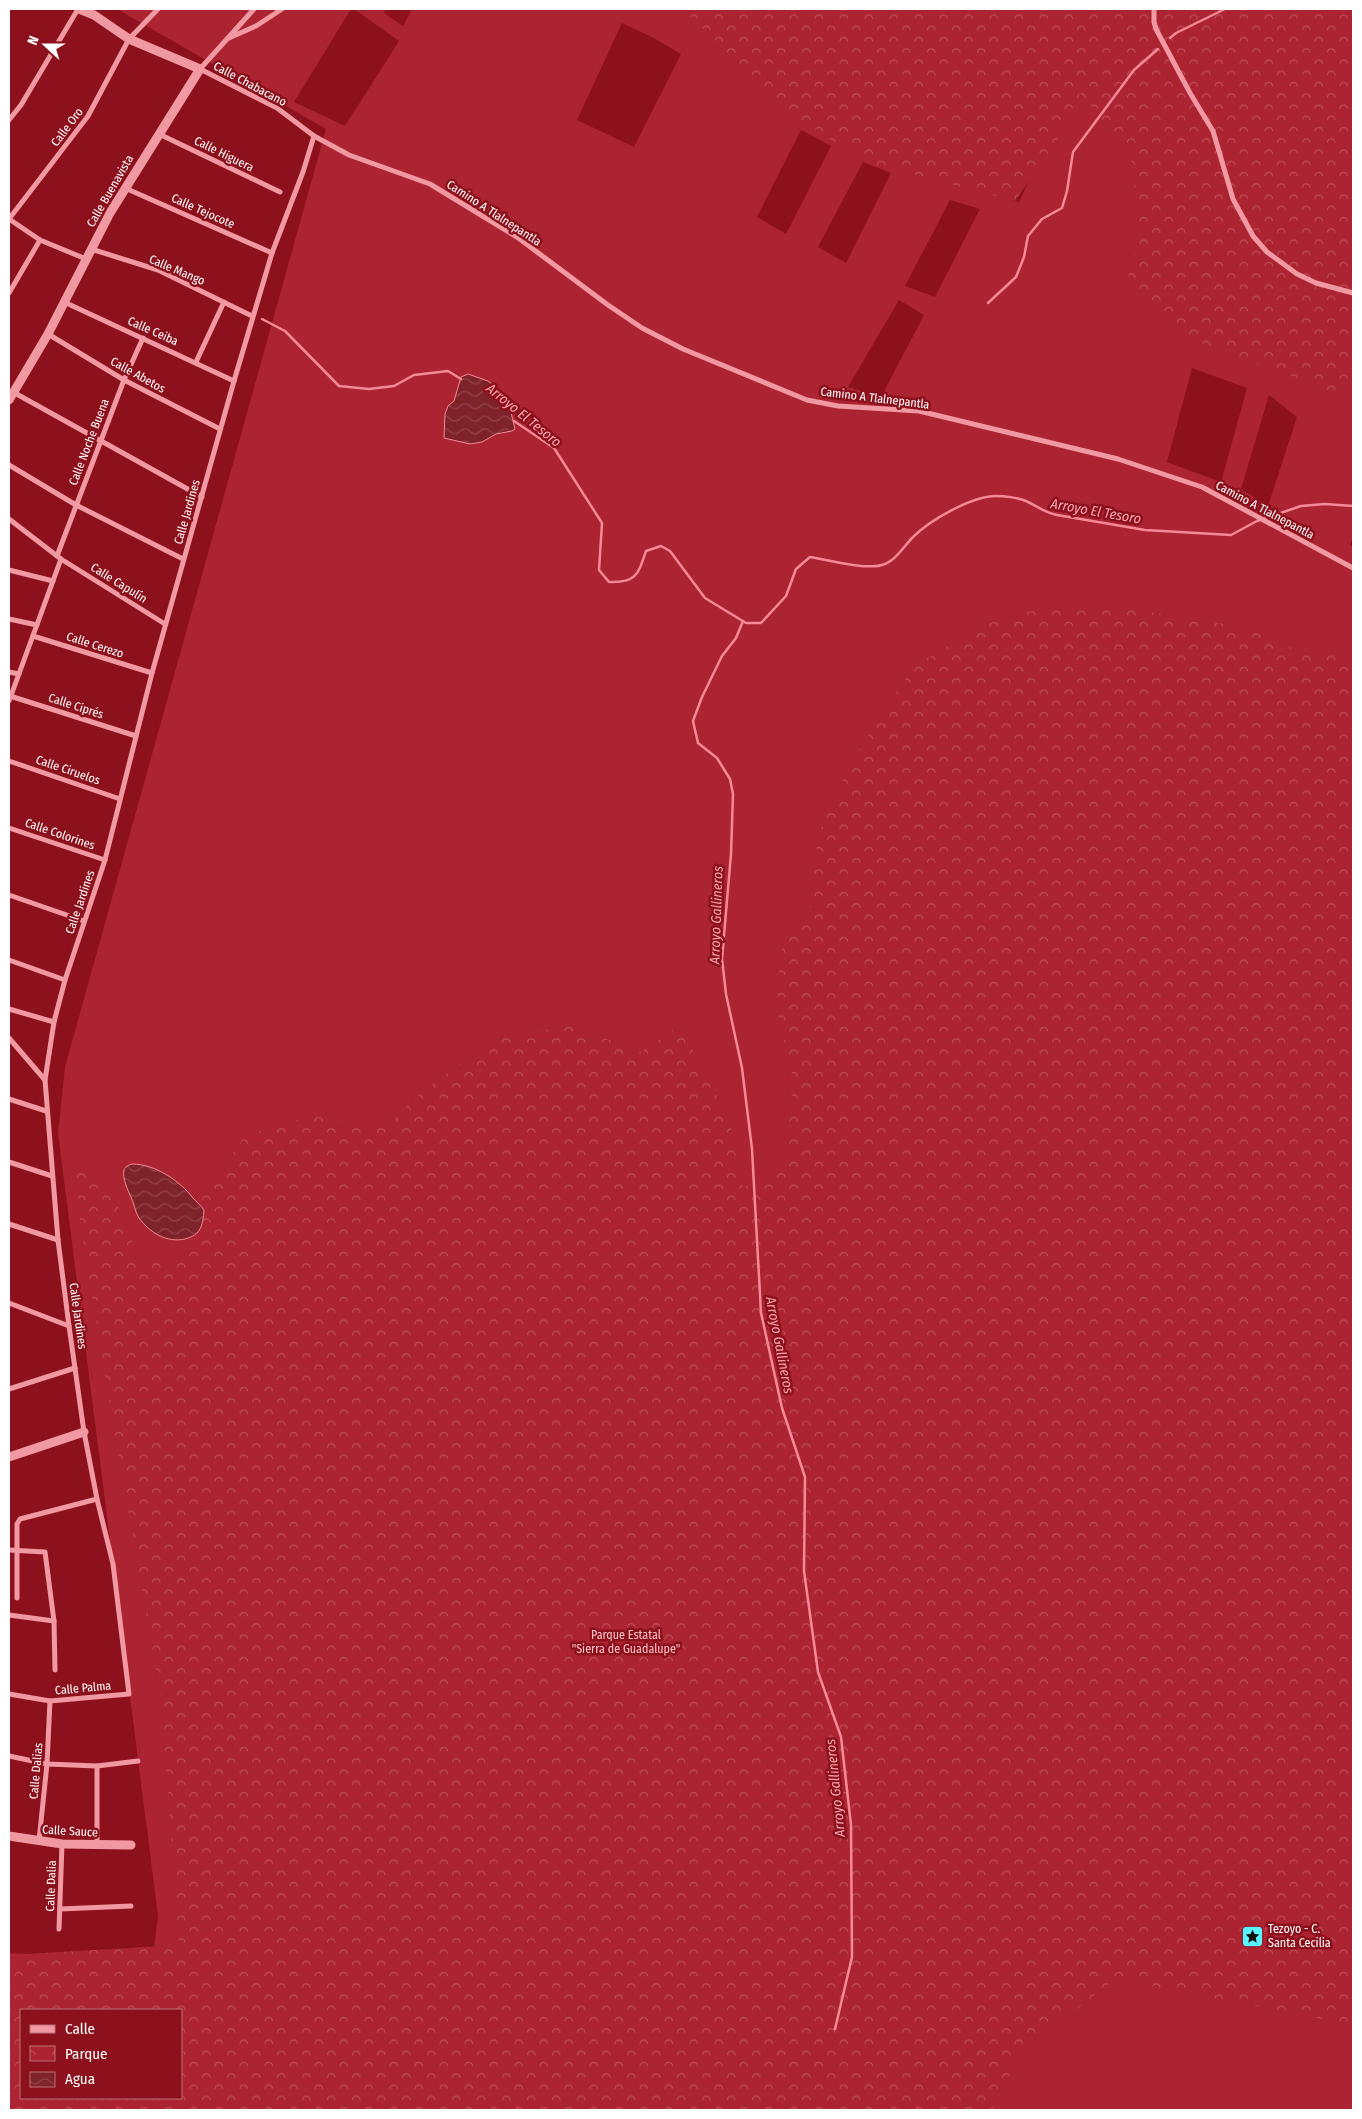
<svg xmlns="http://www.w3.org/2000/svg" width="1362" height="2119" font-family="'Fira Sans Condensed',sans-serif">
<defs>
<pattern id="park-crowns" width="20" height="18" patternUnits="userSpaceOnUse" patternTransform="scale(1.25)"><rect width="20" height="18" fill="#ac2331"/><path d="M2 6a3 3 0 1 1 6 0M12 15a3 3 0 1 1 6 0" fill="none" stroke="#bd4f5a"/></pattern>
<pattern id="water-waves" width="16" height="10" patternUnits="userSpaceOnUse" patternTransform="scale(1.25)"><rect width="16" height="10" fill="#7f232b"/><path d="M0 5q4-4 8 0t8 0" fill="none" stroke="#92444b"/></pattern>
</defs>
<rect width="100%" height="100%" fill="#8c111c"/>
<path fill="#ac2331" fill-rule="evenodd" d="M117 9H351L294 102 345 126 399 41 354 9H386L384 13 403 26 412 9H1353V536L1350 545 1353 547V2110H9V1953L46 1955 154 1950 158 1916 58 1133 65 1067 326 129ZM622 23 654 38 681 54 634 147 577 120ZM1061 114 1019 202 991 193ZM801 130 831 146 786 234 757 217ZM863 162 891 173 846 263 818 247ZM950 200 980 209 935 297 905 286ZM899 300 924 315 881 397 848 387ZM1192 368 1247 388 1221 482 1167 462ZM1269 395 1297 417 1268 506 1241 489ZM21 2010H181V2098H21Z"/>
<g fill="url(#park-crowns)" fill-rule="evenodd">
<polygon points="683,9 1353,9 1353,399 1196,341 1126,283 1141,237 1130,152 1080,93 1052,149 1015,201 863,161 758,91 723,48"/>
<path d="M1048 606 1120 607 1242 627 1299 651 1353 656V2025L1115 1979 1019 2055 993 2110H9V1955L179 1945 161 1698 114 1429 81 1228 74 1160 112 1192 139 1258 186 1257 205 1190 246 1135 311 1116 385 1128 423 1091 498 1037 572 1026 641 1052 679 1026 715 1091 733 1133 743 1188 785 1166 793 1079 777 1010 780 953 810 907 818 835 849 767 884 709 915 666 981 626ZM21 2010H181V2098H21Z"/>
</g>
<g fill="url(#water-waves)" stroke="#f58a97">
<polygon points="468,374 488,381 507,396 515,429 512,431 496,434 482,442 470,444 444,438 445,414 448,406 454,401 461,377"/>
<path d="M132 1164C155 1164 180 1181 193 1198 197 1203 201 1205 204 1210 203 1225 201 1235 185 1239 167 1243 150 1233 139 1218 135 1212 134 1203 131 1197 128 1191 122 1177 124 1171 124 1167 129 1165 132 1164Z"/>
</g>
<g fill="none" stroke-linecap="round" stroke-linejoin="round">
<g stroke="#f58a97" stroke-width="2.5">
<polyline points="1170,38 1176,33 1225,9"/>
<polyline points="988,303 1016,277 1024,257 1028,236 1042,219 1062,208 1067,191 1073,152 1134,70 1158,49"/>
<polyline points="262,319 285,331 339,386 369,389 394,386 414,375 448,371 461,379"/>
<path d="M514 421 554 448 602 523 599 570 609 582C636 583 638 575 646 551L661 546 670 551 705 598 746 623H761L786 596 796 569 810 557C827 560 867 570 882 565 895 562 904 546 913 537 930 520 972 496 996 496 1005 496 1019 498 1026 501 1039 507 1043 512 1057 515L1145 530 1231 535 1257 521 1301 506 1325 504 1353 506"/>
<polyline points="743,621 736,638 722,656 702,697 693,721 698,743 717,758 730,779 733,794 731,854 722,959 726,994 742,1068 752,1149 761,1313 782,1408 805,1477 804,1571 818,1672 841,1737 851,1825 852,1957 835,2029"/>
</g>
<g stroke="#f199a2" stroke-width="5">
<polyline points="254,9 200,69 277,108 314,136 349,155 430,184 517,237 608,305 642,328 683,349 807,400 838,406 919,411 1118,459 1202,487 1353,568"/>
<polyline points="1154,9 1154,22 1156,29 1190,93 1213,131 1233,199 1253,236 1267,252 1297,274 1316,283 1353,293"/>
<polyline points="229,38 256,26 282,9"/>
<polyline points="9,120 21,105 78,9"/>
<polyline points="159,134 280,192"/>
<polyline points="125,188 272,253"/>
<polyline points="9,219 88,116 129,39 158,9"/>
<polyline points="9,219 40,240 86,259"/>
<polyline points="91,249 158,270 252,316"/>
<polyline points="9,293 40,240"/>
<polyline points="64,302 234,381"/>
<polyline points="48,334 124,380 220,429"/>
<polyline points="196,362 224,302"/>
<polyline points="13,392 202,497"/>
<polyline points="9,465 76,505 183,559"/>
<polyline points="9,519 61,559 165,624"/>
<polyline points="57,556 124,380 143,338"/>
<polyline points="9,570 53,581"/>
<polyline points="9,619 37,625"/>
<polyline points="33,636 152,673"/>
<polyline points="9,672 19,674"/>
<polyline points="10,696 136,736"/>
<polyline points="9,701 61,559"/>
<polyline points="9,761 120,799"/>
<polyline points="9,828 105,860"/>
<polyline points="9,895 84,921"/>
<polyline points="9,960 65,980"/>
<polyline points="9,1009 54,1022"/>
<polyline points="9,1038 45,1080"/>
<polyline points="9,1099 46,1111"/>
<polyline points="9,1162 52,1176"/>
<polyline points="9,1224 58,1240"/>
<polyline points="9,1303 69,1326"/>
<polyline points="9,1389 75,1368"/>
<polyline points="9,1550 45,1552 54,1621 55,1670"/>
<polyline points="17,1598 17,1524 20,1519 97,1499"/>
<polyline points="9,1615 54,1621"/>
<polyline points="9,1694 50,1701 129,1694 113,1564 97,1499 84,1432 69,1326 58,1240 45,1080 54,1022 65,980 105,860 152,673 234,381 272,253 303,172 314,136"/>
<polyline points="9,1756 47,1764 97,1766 138,1761"/>
<polyline points="39,1841 47,1764 50,1701"/>
<polyline points="97,1845 97,1766"/>
<polyline points="60,1909 131,1906"/>
<polyline points="59,1929 62,1844"/>
</g>
<g stroke="#f199a2" stroke-width="9">
<polyline points="9,400 48,334 110,213 200,69 129,39 94,15 79,9"/>
<polyline points="9,1457 84,1432"/>
<polyline points="9,1836 62,1844 131,1845"/>
</g>
</g>
<defs>
<symbol id="sight-square" viewBox="-11 -11 22 22"><rect x="-9" y="-9" width="18" height="18" rx="4" fill="#59f5ff" stroke="#8c111c"/><path d="M0-6L1.8-2.2L6-1.7L2.9 1.2L3.7 5.4L0 3.3L-3.7 5.4L-2.9 1.2L-6-1.7L-1.8-2.2Z" fill="#111"/></symbol>
</defs>
<g fill-rule="evenodd">
<use href="#sight-square" x="1240" y="1924" width="25" height="25"/>
</g>
<g text-anchor="middle" stroke-width="5" stroke-linejoin="round" paint-order="stroke">
<g font-size="12" fill="#fff" stroke="#8c111c">
<text transform="translate(250 84) rotate(28)" y="4">Calle Chabacano</text>
<text transform="translate(67 127) rotate(-53)" y="4">Calle Oro</text>
<text transform="translate(224 154) rotate(26)" y="4">Calle Higuera</text>
<text transform="translate(110 191) rotate(-60)" y="4">Calle Buenavista</text>
<text transform="translate(203 211) rotate(24)" y="4">Calle Tejocote</text>
<text transform="translate(494 213) rotate(33)" y="4">Camino A Tlalnepantla</text>
<text transform="translate(177 270) rotate(23)" y="4">Calle Mango</text>
<text transform="translate(153 331) rotate(24)" y="4">Calle Ceiba</text>
<text transform="translate(138 375) rotate(29)" y="4">Calle Abetos</text>
<text transform="translate(875 398) rotate(7)" y="4">Camino A Tlalnepantla</text>
<text transform="translate(89 442) rotate(-69)" y="4">Calle Noche Buena</text>
<text transform="translate(1265 510) rotate(28)" y="4">Camino A Tlalnepantla</text>
<text transform="translate(187 512) rotate(-74)" y="4">Calle Jardines</text>
<text transform="translate(119 583) rotate(32)" y="4">Calle Capulín</text>
<text transform="translate(95 645) rotate(18)" y="4">Calle Cerezo</text>
<text transform="translate(76 706) rotate(18)" y="4">Calle Ciprés</text>
<text transform="translate(68 770) rotate(19)" y="4">Calle Ciruelos</text>
<text transform="translate(60 834) rotate(19)" y="4">Calle Colorines</text>
<text transform="translate(80 902) rotate(-71)" y="4">Calle Jardines</text>
<text transform="translate(78 1316) rotate(82)" y="4">Calle Jardines</text>
<text transform="translate(83 1688) rotate(-5)" y="4">Calle Palma</text>
<text transform="translate(36 1771) rotate(-85)" y="4">Calle Dalias</text>
<text transform="translate(70 1831) rotate(3)" y="4">Calle Sauce</text>
<text transform="translate(51 1886) rotate(-88)" y="4">Calle Dalia</text>
</g>
<g font-size="12" fill="#fdc0c6" stroke="#8c111c">
<text x="626" y="1639">Parque Estatal<tspan x="626" dy="14">"Sierra de Guadalupe"</tspan></text>
</g>
<g font-size="12" fill="#fff" stroke="#8c111c" text-anchor="start">
<text x="1268" y="1933">Tezoyo - C.<tspan x="1268" dy="14">Santa Cecilia</tspan></text>
</g>
<g font-size="14" font-style="italic" fill="#f9a5ae" stroke="#8c111c">
<text transform="translate(524 415) rotate(39)" y="5">Arroyo El Tesoro</text>
<text transform="translate(1096 511) rotate(10)" y="5">Arroyo El Tesoro</text>
<text transform="translate(716 915) rotate(-88)" y="5">Arroyo Gallineros</text>
<text transform="translate(780 1345) rotate(79)" y="5">Arroyo Gallineros</text>
<text transform="translate(835 1788) rotate(-96)" y="5">Arroyo Gallineros</text>
</g>
</g>
<rect width="1362" height="2119" fill="none" stroke="#ffffff" stroke-width="20"/>
<rect x="20" y="2009" width="162" height="90" fill="#8c111c" stroke="#ba7077"/>
<rect x="30" y="2025" width="25" height="8" fill="#f199a2" stroke="#ba7077"/>
<text x="65" y="2034" font-size="15" fill="#ffffff">Calle</text>
<rect x="30" y="2046" width="25" height="15" fill="url(#park-crowns)" stroke="#ba7077"/>
<text x="65" y="2059" font-size="15" fill="#ffffff">Parque</text>
<rect x="30" y="2072" width="25" height="15" fill="url(#water-waves)" stroke="#ba7077"/>
<text x="65" y="2084" font-size="15" fill="#ffffff">Agua</text>
<g transform="translate(45 45) rotate(291)" stroke="#8c111c" stroke-width="4" paint-order="stroke">
<path d="M0-4L9 19L0 12L-9 19Z" fill="#ffffff"/>
<text y="-8" font-size="14" font-weight="bold" text-anchor="middle" fill="#ffffff">N</text>
</g>
</svg>
